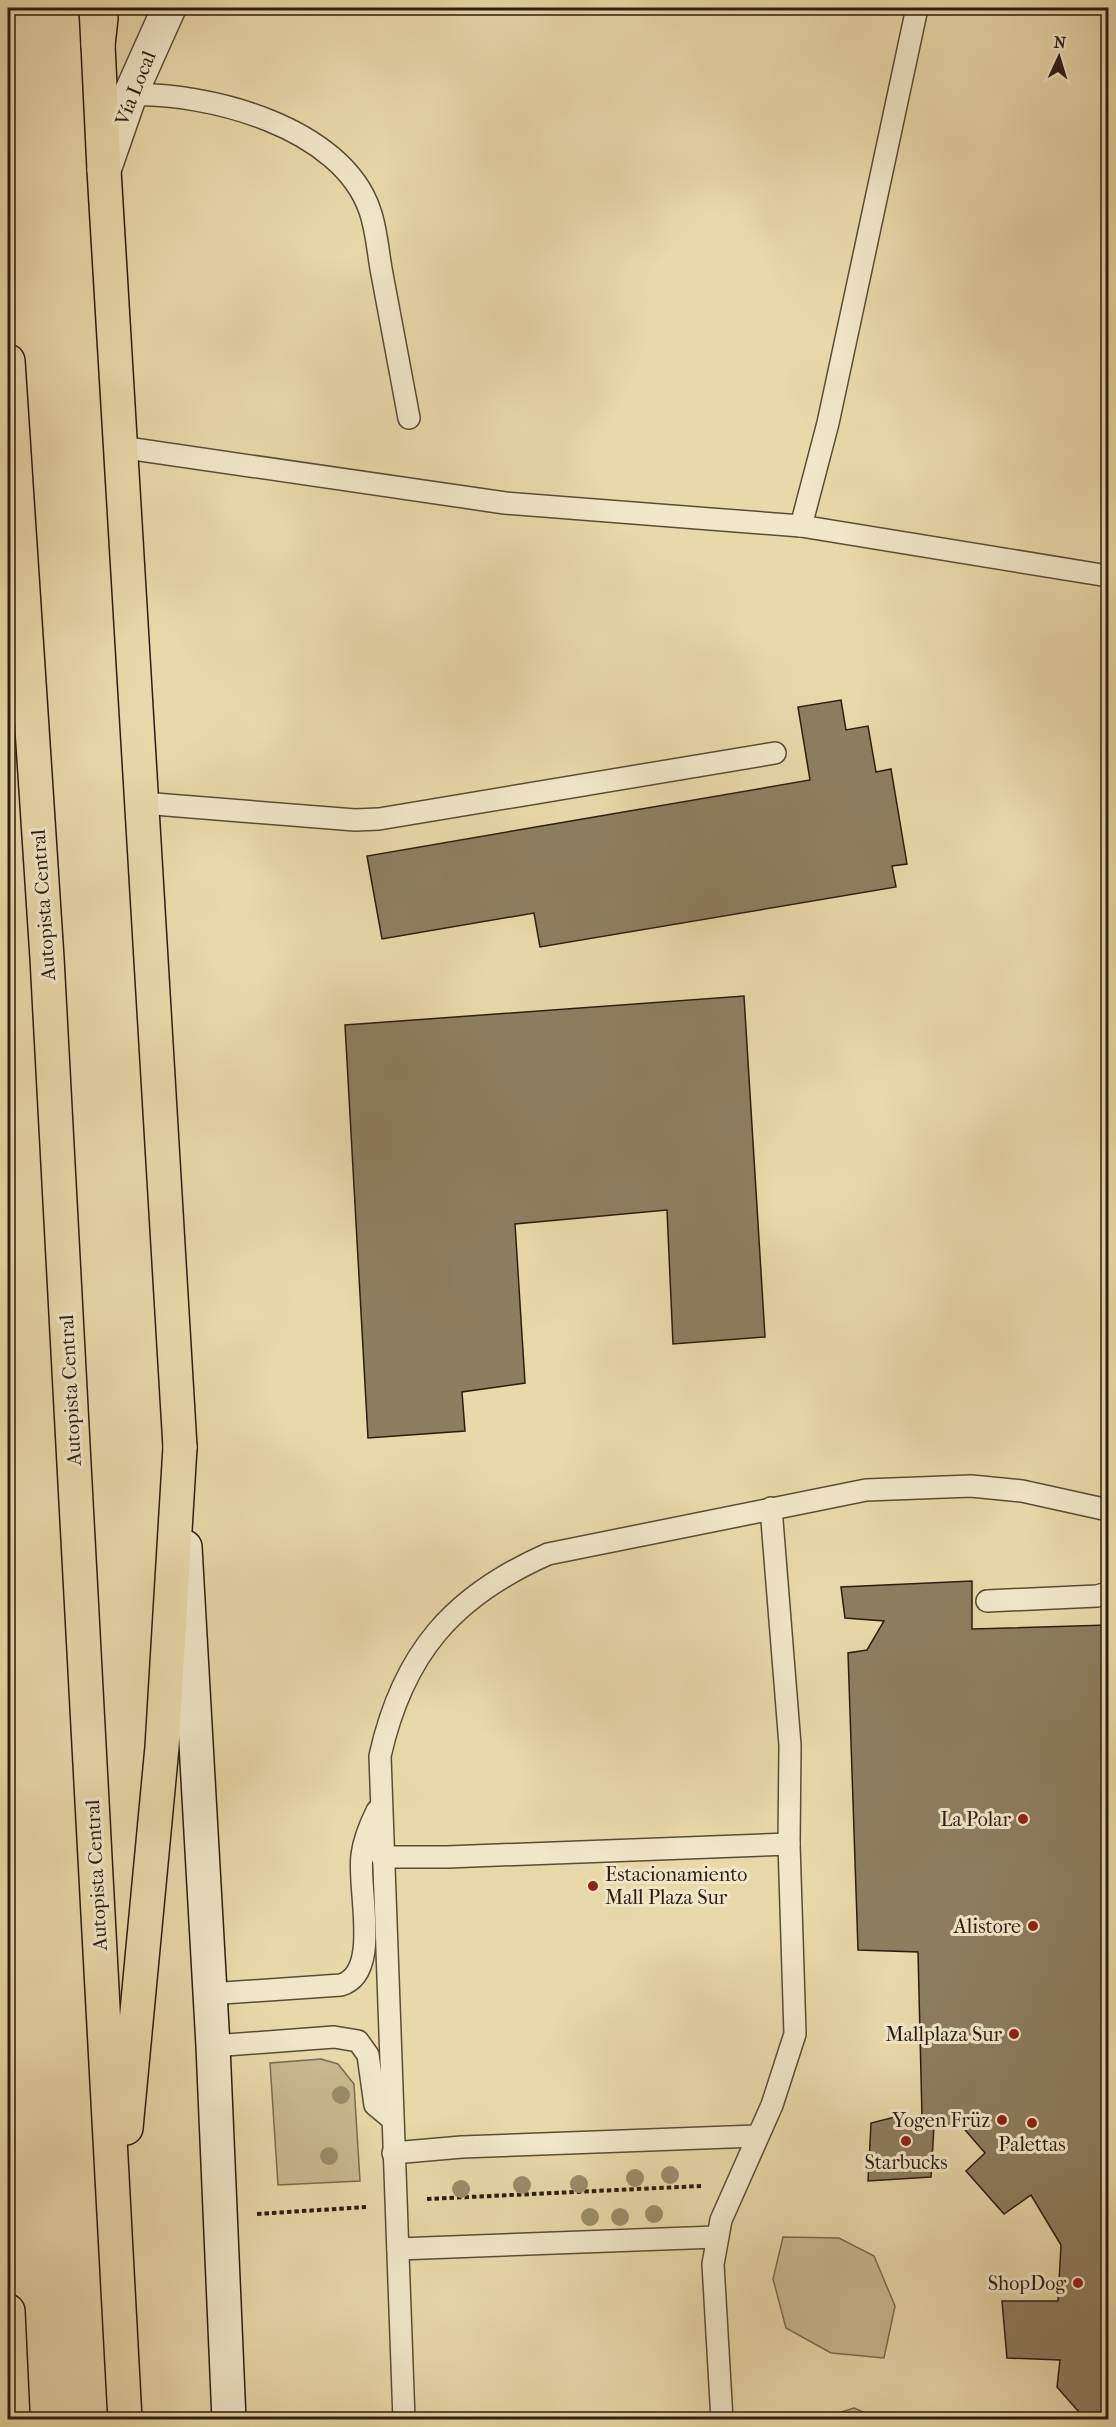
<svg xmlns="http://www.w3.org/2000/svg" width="1116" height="2427" font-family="'IM FELL French Canon',serif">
<rect width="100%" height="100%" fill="#e9d8aa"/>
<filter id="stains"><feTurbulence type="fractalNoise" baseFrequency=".00333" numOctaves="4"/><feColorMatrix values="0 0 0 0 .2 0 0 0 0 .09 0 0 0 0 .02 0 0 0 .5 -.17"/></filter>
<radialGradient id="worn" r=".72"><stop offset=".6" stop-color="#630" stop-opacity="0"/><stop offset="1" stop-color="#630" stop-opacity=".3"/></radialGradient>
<g fill="#c9b890" stroke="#7a6a50" stroke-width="1.5">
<polygon points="321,2059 338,2064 354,2084 360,2181 278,2185 270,2063"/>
<polygon points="783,2237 839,2238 874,2256 895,2306 884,2358 831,2353 786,2328 773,2279"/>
<polygon points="854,2408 879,2419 819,2419"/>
</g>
<g fill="#8e7e60" stroke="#2c1d10" stroke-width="1.5">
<polygon points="841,700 846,730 868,726 876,772 891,769 907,864 892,866 896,887 540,947 534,913 382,939 367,856 810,780 798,707"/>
<polygon points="744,996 765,1337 673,1344 667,1210 515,1224 525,1383 462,1392 465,1431 368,1438 345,1025"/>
<polygon points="972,1581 972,1629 1108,1625 1108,2420 1086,2420 1057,2387 1060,2360 1007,2358 1002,2301 1058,2301 1061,2245 1031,2195 1004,2214 966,2171 985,2153 960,2124 934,2126 931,2177 868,2181 871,2123 895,2117 922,2117 918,1952 858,1950 848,1653 867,1650 884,1621 845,1618 841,1587"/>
</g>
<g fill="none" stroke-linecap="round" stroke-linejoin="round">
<defs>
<g id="lane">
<path d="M130 95C208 92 342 127 370 211 377 231 378 254 382 274 391 322 400 370 409 418"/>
<polyline points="120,447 505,503 801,526 1108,576"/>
<polyline points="801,526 828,423 917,8"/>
<polyline points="142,803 355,820 379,819 775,753"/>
<polyline points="987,1601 1097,1596 1108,1593"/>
<polyline points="382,1857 447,1857 789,1844"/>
<path d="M209 1994 341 1985C382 1973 357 1888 362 1855 364 1840 370 1825 377 1811"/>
<polyline points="213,2046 334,2037 358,2041 368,2055 375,2105 392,2119"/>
<polyline points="393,2153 462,2147 756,2136"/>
<polyline points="398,2249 716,2237"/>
<path d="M404 2420 380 1756C403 1653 453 1596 548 1554L866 1490 971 1486 1022 1491 1108 1510"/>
<polyline points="722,2420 713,2264 721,2220 772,2105 795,2034 789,1844 790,1745 771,1508"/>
</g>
<polyline id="street" points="104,170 130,95 169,8"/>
<polyline id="secondary" points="185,1547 213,2046 229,2420"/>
<polyline id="primary" points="101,18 98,45 104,170 180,1447"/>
<g id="highway">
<polyline points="96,8 98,45"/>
<polyline points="8,361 47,958 125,2420"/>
<polyline points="126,2128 162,1747 180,1447"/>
<polyline points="8,2311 13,2420"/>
</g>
</defs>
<use href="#lane" stroke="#5b4c36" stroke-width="24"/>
<use href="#street" stroke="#5b4c36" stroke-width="36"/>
<use href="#secondary" stroke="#2c1d10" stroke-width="36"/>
<use href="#primary" stroke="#2c1d10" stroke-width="36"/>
<use href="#highway" stroke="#2c1d10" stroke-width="36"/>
<g stroke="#2c1d10" stroke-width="4" stroke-dasharray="4.5 3" stroke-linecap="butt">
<polyline points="427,2199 701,2186"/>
<polyline points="257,2214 366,2207"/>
</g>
<use href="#lane" stroke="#f1e6c8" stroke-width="21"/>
<use href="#street" stroke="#f1e6c8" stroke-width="33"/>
<use href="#secondary" stroke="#f1e6c8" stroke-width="33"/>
<use href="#primary" stroke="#e9d8aa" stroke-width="33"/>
<use href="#highway" stroke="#e9d8aa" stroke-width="33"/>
</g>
<g fill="#9b8b6a">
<circle cx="341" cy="2095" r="9"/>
<circle cx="329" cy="2156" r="9"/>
<circle cx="670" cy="2175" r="9"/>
<circle cx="635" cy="2178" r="9"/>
<circle cx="579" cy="2184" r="9"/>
<circle cx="522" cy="2185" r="9"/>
<circle cx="461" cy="2189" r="9"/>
<circle cx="654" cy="2214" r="9"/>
<circle cx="590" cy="2217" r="9"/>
<circle cx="620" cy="2217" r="9"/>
</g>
<g fill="#8f2418" stroke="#f1e6c8" stroke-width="2">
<circle cx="1023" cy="1819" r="6"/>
<circle cx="593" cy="1886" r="6"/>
<circle cx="1033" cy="1926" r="6"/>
<circle cx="1014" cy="2034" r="6"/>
<circle cx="1002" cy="2120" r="6"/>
<circle cx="1032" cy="2123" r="6"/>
<circle cx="906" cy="2141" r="6"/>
<circle cx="1078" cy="2283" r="6"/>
</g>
<g text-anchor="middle" stroke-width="6" stroke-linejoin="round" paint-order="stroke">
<g font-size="20" fill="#2c1d10" stroke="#f1e6c8">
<text transform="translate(135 88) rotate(-68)" y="7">Vía Local</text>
<text transform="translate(43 905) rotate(-94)" y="7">Autopista Central</text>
<text transform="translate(70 1390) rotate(-93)" y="7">Autopista Central</text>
<text transform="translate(96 1875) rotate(-93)" y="7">Autopista Central</text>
</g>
<g font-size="20" fill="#2c1d10" stroke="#f1e6c8" text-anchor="end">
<text x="1011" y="1826">La Polar</text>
<text x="605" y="1881" text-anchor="start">Estacionamiento<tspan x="605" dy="23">Mall Plaza Sur</tspan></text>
<text x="1021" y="1933">Alistore</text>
<text x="1002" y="2041">Mallplaza Sur</text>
<text x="990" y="2127">Yogen Früz</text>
<text x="1032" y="2151" text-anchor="middle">Palettas</text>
<text x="906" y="2169" text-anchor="middle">Starbucks</text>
<text x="1066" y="2290">ShopDog</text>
</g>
</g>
<rect width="1116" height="2427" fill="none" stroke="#e9d8aa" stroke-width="30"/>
<rect x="9" y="9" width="1098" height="2409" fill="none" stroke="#2c1d10" stroke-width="3"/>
<rect x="15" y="15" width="1086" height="2397" fill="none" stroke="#2c1d10" stroke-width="1.5"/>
<g transform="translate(1059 57) rotate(4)" stroke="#f1e6c8" stroke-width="4.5" paint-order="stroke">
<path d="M0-4.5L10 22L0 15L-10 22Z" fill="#2c1d10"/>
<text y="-9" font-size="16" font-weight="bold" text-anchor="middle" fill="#2c1d10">N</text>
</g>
<rect width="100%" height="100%" filter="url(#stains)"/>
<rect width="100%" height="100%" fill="url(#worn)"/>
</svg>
